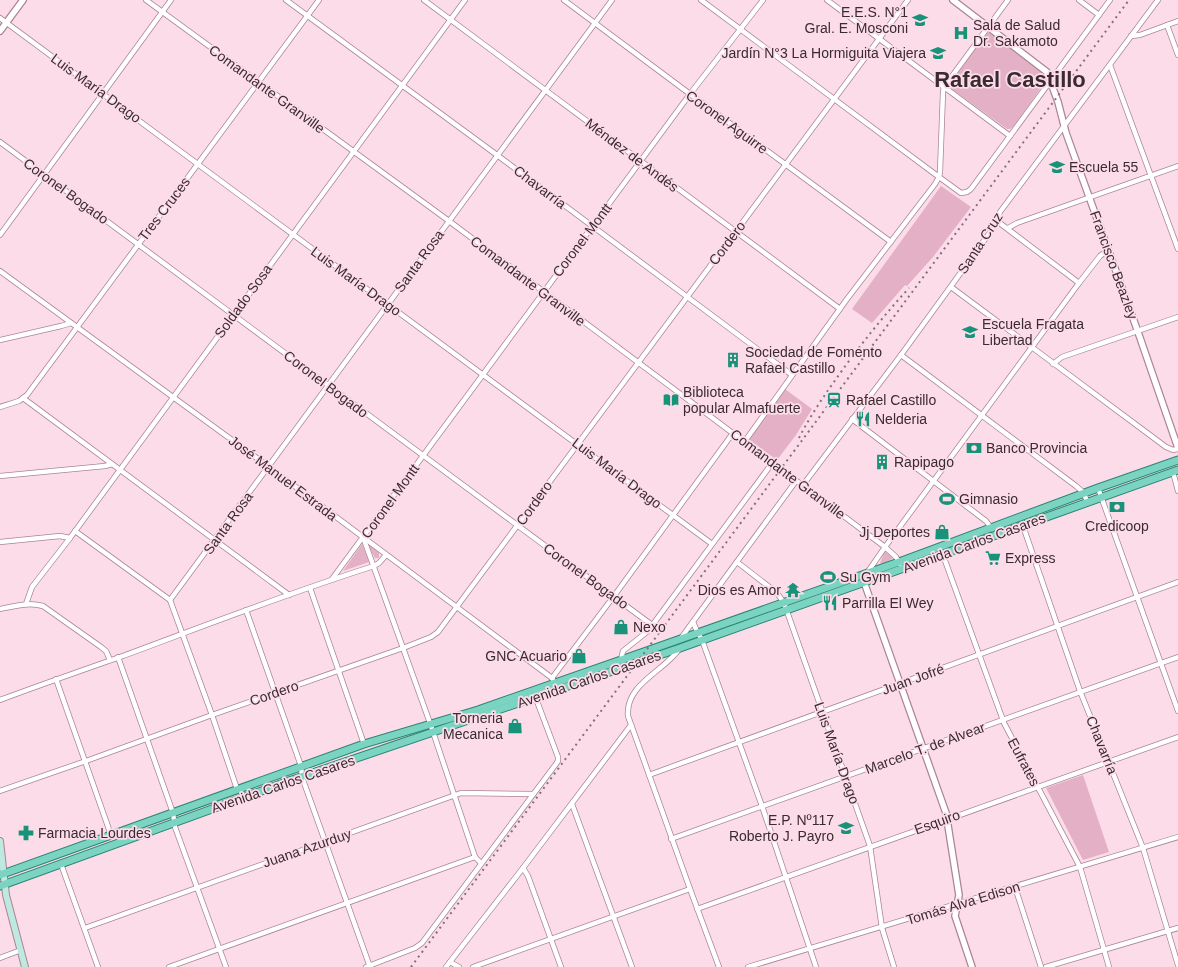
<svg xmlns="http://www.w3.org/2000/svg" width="1178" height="967" font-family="Helvetica,sans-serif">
<rect width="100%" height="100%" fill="#fddce9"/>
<g fill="#e3b0c5">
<polygon points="990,32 1044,72 1046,78 1045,82 1014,126 1010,129 1007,129 952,89 950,85 952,80 986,34"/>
<polygon points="941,186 971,207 933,257 907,286 905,285 872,323 852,309"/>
<polygon points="785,389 812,409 796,435 777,460 748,439"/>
<polygon points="362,544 369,562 343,571"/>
<polygon points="370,545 379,553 379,558 375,558 369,547"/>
<polygon points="886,552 892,557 892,559 883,564 880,563 884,553"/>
<polygon points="1083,775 1109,852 1083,860 1046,788"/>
</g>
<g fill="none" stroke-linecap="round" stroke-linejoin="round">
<defs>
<g id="minor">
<polyline points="146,0 449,221 885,547 896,557 900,564"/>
<polyline points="286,0 497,155 792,375"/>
<polyline points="424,0 840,309"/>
<polyline points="564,0 690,94 891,242"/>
<polyline points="701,0 939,177 961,193 967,192 971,189 1110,0"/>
<polyline points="827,0 1010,136"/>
<polyline points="1079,0 1099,15"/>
<polyline points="0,18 712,544"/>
<polyline points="1167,25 1178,55"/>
<polyline points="1131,36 1140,35 1178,21"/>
<polyline points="1110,65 1178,249"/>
<polyline points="0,142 652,625"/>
<polyline points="997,221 1079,283"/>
<polyline points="1008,228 1017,223 1178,166"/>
<polyline points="0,235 171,0"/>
<polyline points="0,271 269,467 552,678 556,685"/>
<polyline points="951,287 1166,447 1173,450 1178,449"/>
<polyline points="0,340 61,326 71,323"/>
<polyline points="901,355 1076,486 1084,493 1087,502"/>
<polyline points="1053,364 1062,357 1178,317"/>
<polyline points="23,398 289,595"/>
<polyline points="0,407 19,401 27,395 319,0"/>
<polyline points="852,419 986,521 992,529"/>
<polyline points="745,441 847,299 935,184 939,177 940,172 943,92 944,87 1008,0"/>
<polyline points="1173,472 1178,491"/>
<polyline points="0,476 105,466 112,464"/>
<polyline points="803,485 901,355 991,231 1000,212 1158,0"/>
<polyline points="1098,488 1178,711"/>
<polyline points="1023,526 1080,691 1143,848 1178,965"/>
<polyline points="75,531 170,600 212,715 237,789"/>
<polyline points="363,537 430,723 475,857 481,863"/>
<polyline points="0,542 60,536 70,538"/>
<polyline points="943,555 1004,723 1080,867 1109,967"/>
<polyline points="737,562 777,593 784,603 870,846 882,928 894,967"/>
<polyline points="867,573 885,547 1079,283 1100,256 1108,250"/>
<polyline points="332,579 690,94 763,0"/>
<polyline points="310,588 364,744"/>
<polyline points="170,600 612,0"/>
<polyline points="26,604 32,587 70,538 465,0"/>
<path d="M0 609C14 606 29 602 43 606L101 647 106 651 110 660"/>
<polyline points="246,610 301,766 302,777 370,967"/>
<polyline points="693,622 696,629 702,640 762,806 816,967"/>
<polyline points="681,638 796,481"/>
<path d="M680 648C665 671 625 684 628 716L690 889 719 967"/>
<polyline points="118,657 173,813 175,827 226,967"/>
<polyline points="621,660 623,651 648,631 773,462"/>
<polyline points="552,678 614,596 733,433"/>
<polyline points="56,679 111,835"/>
<path d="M0 700C40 685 80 671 120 657 204 626 288 593 374 566L379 563 386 555"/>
<polyline points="649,775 1178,582"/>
<polyline points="0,791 86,761 212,715 403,648 431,637 438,632 908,0"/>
<polyline points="572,804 632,967"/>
<polyline points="671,839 1178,657"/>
<polyline points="61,864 98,967"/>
<polyline points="523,868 528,876 561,967"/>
<polyline points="1015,887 1041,967"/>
<polyline points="697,909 1178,737"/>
<polyline points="85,928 461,793 533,794"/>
<polyline points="0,958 21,950"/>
<polyline points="450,962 459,967"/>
<polyline points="169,967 475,857"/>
<polyline points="366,967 415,948 422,943 556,764 558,761 558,757 535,696"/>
<polyline points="446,967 523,868 631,725"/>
<polyline points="473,967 690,889"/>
<polyline points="748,967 1178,837"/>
<polyline points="1046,967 1178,928"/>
</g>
<g id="tertiary">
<polyline points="953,0 1047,72 1058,102 1066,133 1138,332 1178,448"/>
<polyline points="0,31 23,0"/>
<polyline points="864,582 946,813 959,895 955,916 972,967"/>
</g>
<polyline id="secondary" points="0,841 6,895 25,967"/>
<g id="primary">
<polyline points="0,875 364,744 478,710 621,660 899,562 1098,488 1178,460"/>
<polyline points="0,886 289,781 680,648 1178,470"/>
</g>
</defs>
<use href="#minor" stroke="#aa8594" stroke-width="6"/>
<use href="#tertiary" stroke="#aa8594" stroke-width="8"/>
<use href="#secondary" stroke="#aa8594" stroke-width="8"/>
<use href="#primary" stroke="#2b8673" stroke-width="9"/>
<use href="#minor" stroke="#fff" stroke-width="4.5"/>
<use href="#tertiary" stroke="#fff" stroke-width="5.5"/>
<use href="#secondary" stroke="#bde9e0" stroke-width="6"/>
<use href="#primary" stroke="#7bd4c1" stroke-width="7"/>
<g stroke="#856f78" stroke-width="2" stroke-dasharray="2 4" stroke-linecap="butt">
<path d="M799 438C812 412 829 389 846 365 866 338 886 313 909 288"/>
<polyline points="411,967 1129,0"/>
</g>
</g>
<defs>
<symbol id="school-bare" viewBox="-9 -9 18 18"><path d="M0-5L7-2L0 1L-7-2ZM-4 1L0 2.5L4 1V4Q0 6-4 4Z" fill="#189278" stroke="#fddce9" stroke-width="2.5" paint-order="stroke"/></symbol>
<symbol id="hospital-bare" viewBox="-9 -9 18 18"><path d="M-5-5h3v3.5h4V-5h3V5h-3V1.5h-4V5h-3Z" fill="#189278" stroke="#fddce9" stroke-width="2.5" paint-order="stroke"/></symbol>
<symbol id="building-bare" viewBox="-9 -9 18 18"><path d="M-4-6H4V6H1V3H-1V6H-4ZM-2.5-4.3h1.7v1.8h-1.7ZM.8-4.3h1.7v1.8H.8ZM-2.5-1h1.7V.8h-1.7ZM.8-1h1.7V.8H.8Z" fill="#189278" stroke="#fddce9" stroke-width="2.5" paint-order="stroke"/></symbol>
<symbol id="library-bare" viewBox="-9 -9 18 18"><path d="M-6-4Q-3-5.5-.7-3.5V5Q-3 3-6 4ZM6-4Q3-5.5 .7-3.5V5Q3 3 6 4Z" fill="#189278" stroke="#fddce9" stroke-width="2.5" paint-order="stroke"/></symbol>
<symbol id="station-bare" viewBox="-9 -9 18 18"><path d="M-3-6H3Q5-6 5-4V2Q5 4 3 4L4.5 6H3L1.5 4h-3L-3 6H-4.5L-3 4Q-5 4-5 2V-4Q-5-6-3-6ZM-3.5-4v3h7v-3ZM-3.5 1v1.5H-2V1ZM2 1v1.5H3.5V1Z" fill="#189278" stroke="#fddce9" stroke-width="2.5" paint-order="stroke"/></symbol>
<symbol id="restaurant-bare" viewBox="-9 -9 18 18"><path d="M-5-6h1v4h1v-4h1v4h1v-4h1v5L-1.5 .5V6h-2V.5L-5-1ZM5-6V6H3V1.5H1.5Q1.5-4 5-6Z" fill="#189278" stroke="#fddce9" stroke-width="2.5" paint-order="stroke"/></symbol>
<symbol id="bank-bare" viewBox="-9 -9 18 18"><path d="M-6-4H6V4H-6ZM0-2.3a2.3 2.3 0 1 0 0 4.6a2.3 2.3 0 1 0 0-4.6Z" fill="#189278" stroke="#fddce9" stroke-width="2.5" paint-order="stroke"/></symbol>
<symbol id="stadium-bare" viewBox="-9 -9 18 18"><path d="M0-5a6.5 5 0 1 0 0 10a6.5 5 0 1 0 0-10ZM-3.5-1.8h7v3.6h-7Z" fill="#189278" stroke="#fddce9" stroke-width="2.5" paint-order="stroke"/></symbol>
<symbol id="shop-bare" viewBox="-9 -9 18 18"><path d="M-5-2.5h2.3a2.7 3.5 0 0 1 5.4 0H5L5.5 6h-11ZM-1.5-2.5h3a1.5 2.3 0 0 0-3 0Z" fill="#189278" stroke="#fddce9" stroke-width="2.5" paint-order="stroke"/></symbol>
<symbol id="supermarket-bare" viewBox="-9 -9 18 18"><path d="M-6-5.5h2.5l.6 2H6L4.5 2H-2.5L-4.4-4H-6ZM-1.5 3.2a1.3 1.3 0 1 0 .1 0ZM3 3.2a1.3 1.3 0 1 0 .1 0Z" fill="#189278" stroke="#fddce9" stroke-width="2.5" paint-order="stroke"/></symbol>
<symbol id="temple-bare" viewBox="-9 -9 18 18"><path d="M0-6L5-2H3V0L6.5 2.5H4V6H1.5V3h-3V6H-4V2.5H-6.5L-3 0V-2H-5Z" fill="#189278" stroke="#fddce9" stroke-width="2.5" paint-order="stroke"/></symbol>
<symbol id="pharmacy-bare" viewBox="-9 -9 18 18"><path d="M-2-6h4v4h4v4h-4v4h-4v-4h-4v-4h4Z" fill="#189278" stroke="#fddce9" stroke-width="2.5" paint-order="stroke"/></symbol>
</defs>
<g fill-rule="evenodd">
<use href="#school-bare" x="909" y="9" width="22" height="22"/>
<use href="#hospital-bare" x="950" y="22" width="22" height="22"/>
<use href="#school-bare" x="927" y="42" width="22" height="22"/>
<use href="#school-bare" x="1046" y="156" width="22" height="22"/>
<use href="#school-bare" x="959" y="321" width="22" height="22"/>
<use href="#building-bare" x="722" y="349" width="22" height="22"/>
<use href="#library-bare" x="660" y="389" width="22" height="22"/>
<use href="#station-bare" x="823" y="389" width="22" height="22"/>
<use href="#restaurant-bare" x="852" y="408" width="22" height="22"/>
<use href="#bank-bare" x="963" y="437" width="22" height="22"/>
<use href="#building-bare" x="871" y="451" width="22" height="22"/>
<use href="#stadium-bare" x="936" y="488" width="22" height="22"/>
<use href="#bank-bare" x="1106" y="496" width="22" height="22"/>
<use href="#shop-bare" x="931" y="521" width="22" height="22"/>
<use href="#supermarket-bare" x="982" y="547" width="22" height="22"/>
<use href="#stadium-bare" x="817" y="566" width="22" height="22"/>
<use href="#temple-bare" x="782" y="579" width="22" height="22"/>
<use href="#restaurant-bare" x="819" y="592" width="22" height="22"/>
<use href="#shop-bare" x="610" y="616" width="22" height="22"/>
<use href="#shop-bare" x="568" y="645" width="22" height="22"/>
<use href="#shop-bare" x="504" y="715" width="22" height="22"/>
<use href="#school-bare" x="835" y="817" width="22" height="22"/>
<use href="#pharmacy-bare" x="15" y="822" width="22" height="22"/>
</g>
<g text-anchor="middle" stroke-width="3.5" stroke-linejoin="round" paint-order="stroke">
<g font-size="14" fill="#3a2b31" stroke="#fddce9" text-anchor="start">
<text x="908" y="17" text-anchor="end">E.E.S. N°1<tspan x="908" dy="16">Gral. E. Mosconi</tspan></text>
<text x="973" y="30">Sala de Salud<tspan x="973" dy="16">Dr. Sakamoto</tspan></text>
<text x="926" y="58" text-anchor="end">Jardín N°3 La Hormiguita Viajera</text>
<text x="1069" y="172">Escuela 55</text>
<text x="982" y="329">Escuela Fragata<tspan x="982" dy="16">Libertad</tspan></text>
<text x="745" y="357">Sociedad de Fomento<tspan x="745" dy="16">Rafael Castillo</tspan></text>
<text x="683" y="397">Biblioteca<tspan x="683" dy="16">popular Almafuerte</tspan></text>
<text x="846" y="405">Rafael Castillo</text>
<text x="875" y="424">Nelderia</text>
<text x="986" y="453">Banco Provincia</text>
<text x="894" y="467">Rapipago</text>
<text x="959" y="504">Gimnasio</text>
<text x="1117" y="531" text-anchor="middle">Credicoop</text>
<text x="930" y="537" text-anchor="end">Jj Deportes</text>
<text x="1005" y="563">Express</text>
<text x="840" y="582">Su Gym</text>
<text x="781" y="595" text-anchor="end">Dios es Amor</text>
<text x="842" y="608">Parrilla El Wey</text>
<text x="633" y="632">Nexo</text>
<text x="567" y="661" text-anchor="end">GNC Acuario</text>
<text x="503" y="723" text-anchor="end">Torneria<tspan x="503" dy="16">Mecanica</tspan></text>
<text x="834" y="825" text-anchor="end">E.P. Nº117<tspan x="834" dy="16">Roberto J. Payro</tspan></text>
<text x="38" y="838">Farmacia Lourdes</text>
</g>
<g font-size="14" fill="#3a2b31" stroke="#fddce9">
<text transform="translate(96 88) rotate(36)" y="5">Luis María Drago</text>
<text transform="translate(267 89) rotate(36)" y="5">Comandante Granville</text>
<text transform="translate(727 122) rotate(36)" y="5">Coronel Aguirre</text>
<text transform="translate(632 155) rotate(37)" y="5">Méndez de Andés</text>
<text transform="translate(540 187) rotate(37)" y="5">Chavarría</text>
<text transform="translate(66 191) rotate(36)" y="5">Coronel Bogado</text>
<text transform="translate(164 209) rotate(-53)" y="5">Tres Cruces</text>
<text transform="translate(582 240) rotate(-53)" y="5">Coronel Montt</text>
<text transform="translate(727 243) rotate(-53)" y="5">Cordero</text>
<text transform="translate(980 243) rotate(-57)" y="5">Santa Cruz</text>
<text transform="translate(419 261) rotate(-54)" y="5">Santa Rosa</text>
<text transform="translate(1114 265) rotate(70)" y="5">Francisco Beazley</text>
<text transform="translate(356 281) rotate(36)" y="5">Luis María Drago</text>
<text transform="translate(528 281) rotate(37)" y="5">Comandante Granville</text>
<text transform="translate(243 301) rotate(-54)" y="5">Soldado Sosa</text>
<text transform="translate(326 384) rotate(37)" y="5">Coronel Bogado</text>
<text transform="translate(617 473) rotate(37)" y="5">Luis María Drago</text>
<text transform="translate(788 474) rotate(37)" y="5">Comandante Granville</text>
<text transform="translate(283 478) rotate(37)" y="5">José Manuel Estrada</text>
<text transform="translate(390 501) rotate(-54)" y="5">Coronel Montt</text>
<text transform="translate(534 503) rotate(-54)" y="5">Cordero</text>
<text transform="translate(228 523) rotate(-54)" y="5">Santa Rosa</text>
<text transform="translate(974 543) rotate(-20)" y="5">Avenida Carlos Casares</text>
<text transform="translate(586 576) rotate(36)" y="5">Coronel Bogado</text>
<text transform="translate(589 679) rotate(-19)" y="5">Avenida Carlos Casares</text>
<text transform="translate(913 679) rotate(-20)" y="5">Juan Jofré</text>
<text transform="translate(274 693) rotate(-19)" y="5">Cordero</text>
<text transform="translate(1102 745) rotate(68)" y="5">Chavarría</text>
<text transform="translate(925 748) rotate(-20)" y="5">Marcelo T. de Alvear</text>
<text transform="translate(837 753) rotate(70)" y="5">Luis María Drago</text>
<text transform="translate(1024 762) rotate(62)" y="5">Eufrates</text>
<text transform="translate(283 784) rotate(-19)" y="5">Avenida Carlos Casares</text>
<text transform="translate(937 822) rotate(-20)" y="5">Esquiro</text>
<text transform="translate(307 848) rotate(-19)" y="5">Juana Azurduy</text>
<text transform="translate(963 903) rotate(-17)" y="5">Tomás Alva Edison</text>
</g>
<g font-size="22" font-weight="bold" fill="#3a2b31" stroke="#fddce9">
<text x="1010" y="87">Rafael Castillo</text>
</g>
</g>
</svg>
